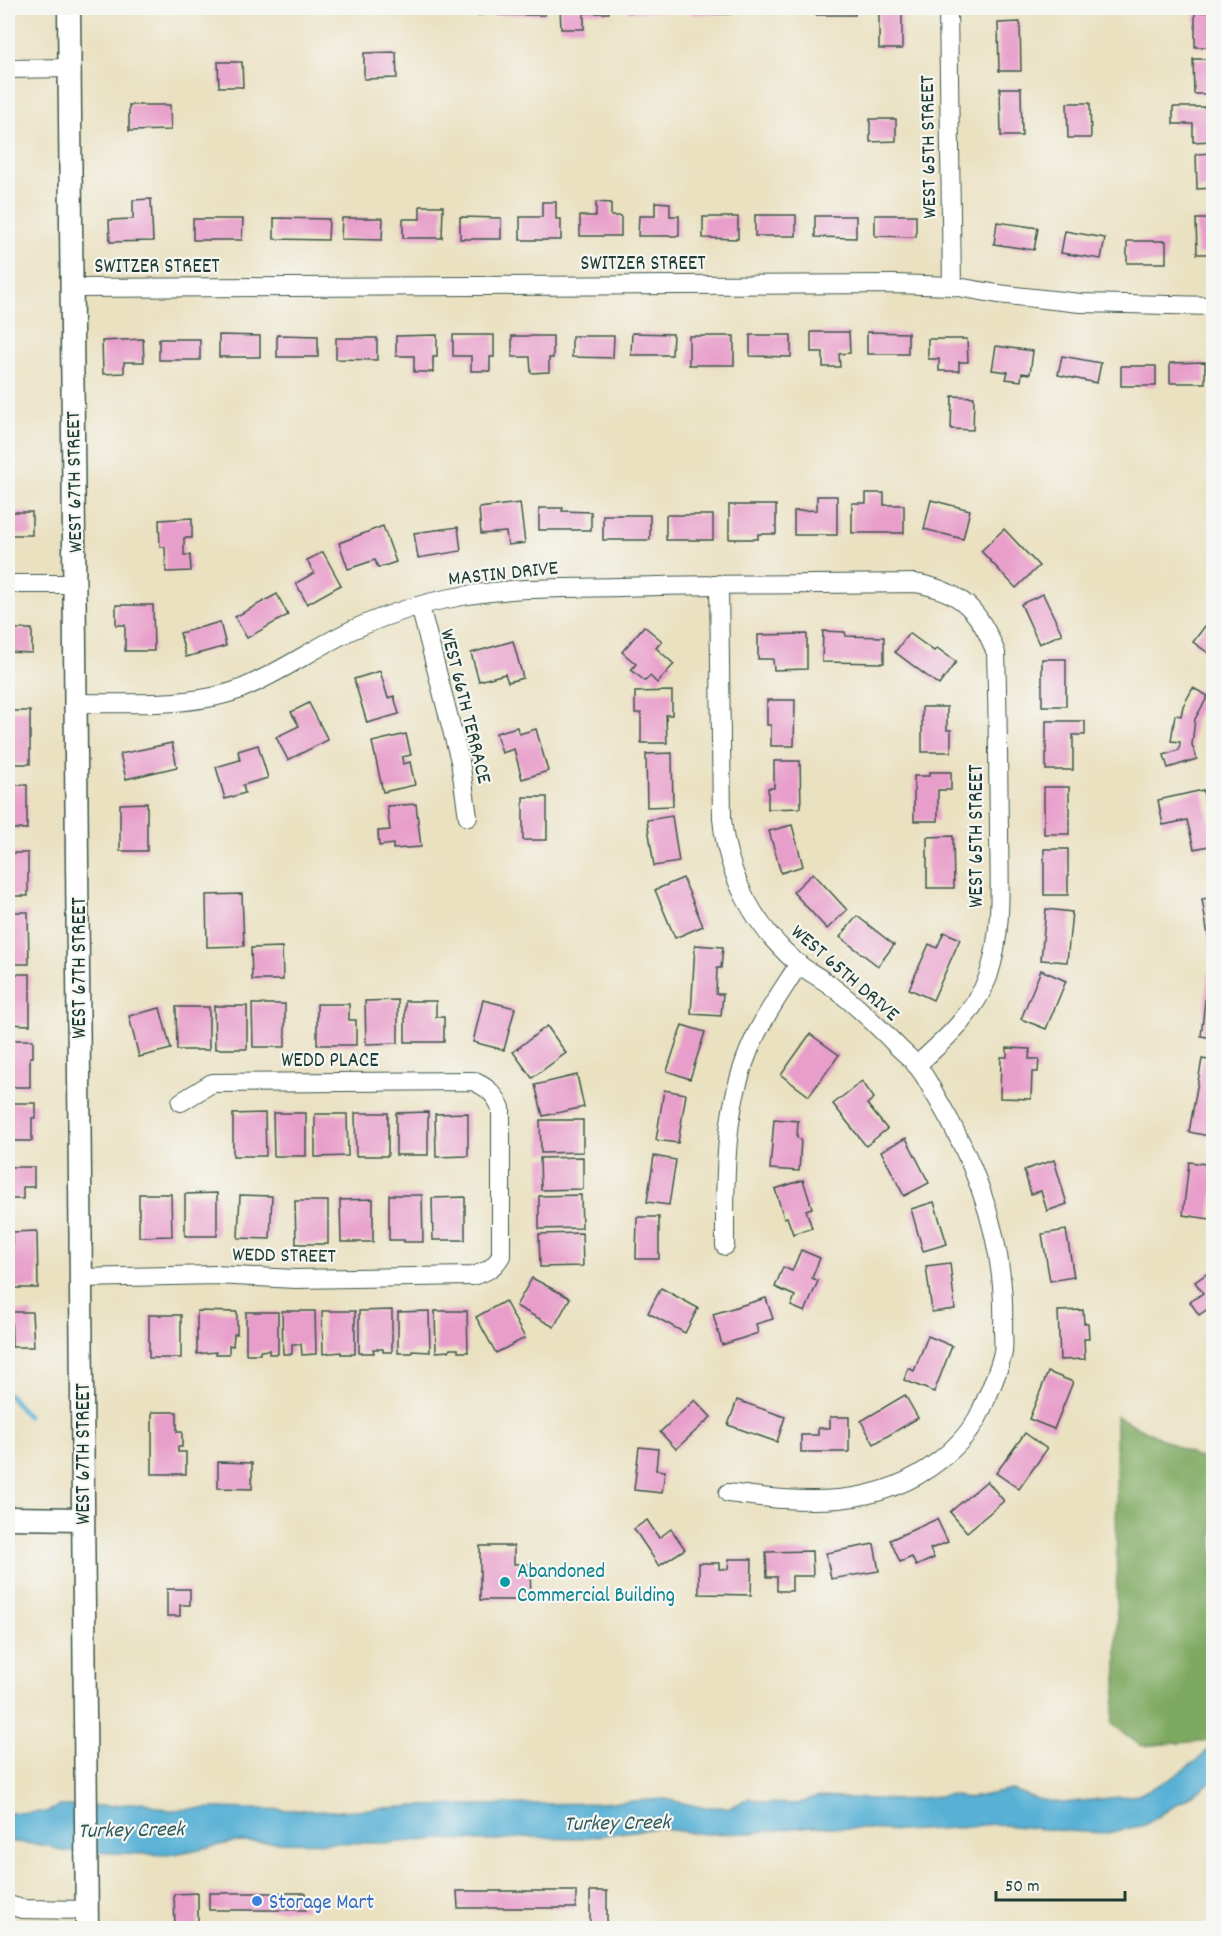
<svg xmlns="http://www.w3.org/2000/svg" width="1221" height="1936" font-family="Dekko,sans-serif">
<rect width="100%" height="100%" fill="#f6f6f2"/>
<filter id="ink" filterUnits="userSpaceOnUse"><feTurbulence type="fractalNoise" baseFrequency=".0167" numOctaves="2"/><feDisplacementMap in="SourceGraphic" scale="12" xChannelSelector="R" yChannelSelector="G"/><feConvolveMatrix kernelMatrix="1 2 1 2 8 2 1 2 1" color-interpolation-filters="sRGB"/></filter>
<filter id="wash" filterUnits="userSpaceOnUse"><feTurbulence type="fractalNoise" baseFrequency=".008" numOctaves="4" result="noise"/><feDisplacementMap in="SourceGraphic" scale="24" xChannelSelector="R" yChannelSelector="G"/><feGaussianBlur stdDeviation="1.35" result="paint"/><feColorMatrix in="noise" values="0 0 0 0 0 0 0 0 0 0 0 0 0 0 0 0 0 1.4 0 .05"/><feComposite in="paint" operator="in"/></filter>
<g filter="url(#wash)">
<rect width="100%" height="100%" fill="#eae1c1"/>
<polygon fill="#7ea960" stroke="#4e734a" stroke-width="1.5" points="1116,1416 1213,1465 1213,1740 1141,1746 1112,1724 1117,1681"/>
<polygon fill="#58b1d5" stroke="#3c7784" stroke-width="1.5" points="1213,1745 1213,1781 1145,1825 1107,1833 1065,1831 992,1824 940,1829 900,1831 812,1826 751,1833 704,1834 656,1828 582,1838 528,1837 486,1841 441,1839 389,1843 235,1842 169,1855 61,1851 50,1846 8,1841 8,1813 46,1812 60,1806 110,1806 142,1802 169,1810 217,1808 338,1811 417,1806 598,1803 666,1799 701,1807 732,1807 749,1798 766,1803 797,1804 817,1797 903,1800 949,1795 969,1798 1012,1790 1037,1799 1063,1803 1138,1795 1168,1780 1199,1759"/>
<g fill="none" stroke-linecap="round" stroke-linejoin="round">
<polyline stroke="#58b1d5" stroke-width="5" points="8,1394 27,1416"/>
</g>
<g id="blocks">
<g fill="#e89eca">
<polygon points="114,8 162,8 161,11 114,11"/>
<rect x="434" y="8" width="49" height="7"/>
<rect x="497" y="8" width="48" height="7"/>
<polygon points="560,8 609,8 609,13 584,13 584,29 561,29"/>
<rect x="628" y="8" width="38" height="4"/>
<rect x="691" y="8" width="39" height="6"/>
<polygon points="753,8 792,8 791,13 753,13"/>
<rect x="816" y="8" width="39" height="7"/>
<rect x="879" y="8" width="23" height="41"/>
<rect x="1195" y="12" width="19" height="35"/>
<polygon points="1020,22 1021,71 999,71 998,23"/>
<polygon points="396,52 397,78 364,79 364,53"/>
<polygon points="1193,59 1213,59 1213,94 1194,94"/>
<polygon points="218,62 242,62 243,87 219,87"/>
<polygon points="1000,88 1021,88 1022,136 1001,136"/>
<polygon points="1067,103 1090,103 1091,138 1068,138"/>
<polygon points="129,105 170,105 171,130 129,131"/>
<polygon points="1173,107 1212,107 1213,141 1193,142 1193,124 1173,124"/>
<polygon points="870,119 896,119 896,141 870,142"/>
<polygon points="1214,153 1214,188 1197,189 1196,154"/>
<polygon points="151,199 153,241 110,242 109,220 133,219 133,200"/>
<polygon points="542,202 556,202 556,219 561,219 561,240 520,240 520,217 542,217"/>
<polygon points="596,202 611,203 611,216 621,216 621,236 580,236 580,216 596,216"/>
<polygon points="655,202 670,203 670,216 679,216 679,236 638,236 639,216 655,216"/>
<polygon points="420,206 443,206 442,238 403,238 403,219 420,219"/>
<rect x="755" y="215" width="41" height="21"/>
<polygon points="875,215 916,215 916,237 875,236"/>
<polygon points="815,216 856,216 856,238 815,237"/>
<polygon points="460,217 501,218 501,239 460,239"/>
<polygon points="703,217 738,217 738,239 703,238"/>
<polygon points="274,218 329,219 328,240 274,239"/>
<polygon points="342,218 383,218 382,240 341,239"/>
<polygon points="193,219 243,219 242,240 193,240"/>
<polygon points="1196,219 1214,219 1214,254 1197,254"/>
<polygon points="997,222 1038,228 1034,250 994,244"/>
<polygon points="1065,231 1105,238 1101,259 1061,253"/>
<rect x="1127" y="241" width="39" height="22"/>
<polygon points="811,332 849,332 850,353 839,354 840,367 823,367 823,352 811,352"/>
<polygon points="867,332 908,333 908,354 867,354"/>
<polygon points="632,333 673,334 672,355 631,355"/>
<polygon points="219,335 260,336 260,357 219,357"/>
<polygon points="277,335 318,336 318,357 277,357"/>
<polygon points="437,335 437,357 433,357 433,372 414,372 414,356 396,356 396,336"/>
<polygon points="453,335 494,335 494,357 490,357 490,371 471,371 471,356 453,356"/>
<polygon points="750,335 791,335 791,357 750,356"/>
<polygon points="512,336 553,336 553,358 549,358 549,372 531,373 530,357 512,357"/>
<polygon points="572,336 614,336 613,358 572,357"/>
<rect x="689" y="336" width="45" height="29"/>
<polygon points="336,338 377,338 377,360 336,359"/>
<polygon points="143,339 144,362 124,362 124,373 103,374 102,341"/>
<rect x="159" y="339" width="41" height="21"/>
<polygon points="928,339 967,339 968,362 959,362 959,371 939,371 939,359 928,359"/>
<polygon points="996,346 1033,351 1030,374 1022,373 1021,381 1006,379 1008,372 992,370"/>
<polygon points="1062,356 1101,363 1097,383 1058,375"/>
<polygon points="1205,362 1205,383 1170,383 1170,363"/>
<rect x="1121" y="366" width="35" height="20"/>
<polygon points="952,396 974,397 973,430 951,429"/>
<polygon points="866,493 884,493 884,505 904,505 904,533 852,533 852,503 866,503"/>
<polygon points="817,496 837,496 837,535 794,535 794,511 817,510"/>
<polygon points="931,500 970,510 963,539 924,529"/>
<polygon points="520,503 525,543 508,545 506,532 481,534 479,508"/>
<polygon points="729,505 776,505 776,534 758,534 758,539 729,539"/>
<polygon points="539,508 563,508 562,511 591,512 591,530 539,530"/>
<rect x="8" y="512" width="24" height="23"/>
<rect x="603" y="515" width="47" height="25"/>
<rect x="666" y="515" width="47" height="25"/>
<polygon points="192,518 192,538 184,538 184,555 190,555 191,571 166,572 165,547 160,547 159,520"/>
<polygon points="383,526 396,562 378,568 375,560 348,569 339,543"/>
<polygon points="458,527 461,551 418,558 414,533"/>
<polygon points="1004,529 1039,566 1016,588 981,551"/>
<polygon points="323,552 341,585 307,604 296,583 314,573 307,560"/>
<polygon points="277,594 288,615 247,638 235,617"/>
<polygon points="1043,594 1062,634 1039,644 1021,604"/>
<polygon points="116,605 153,605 154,651 125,651 125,625 116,625"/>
<polygon points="220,622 226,646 186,657 180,633"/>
<polygon points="644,626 662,641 656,648 674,664 657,683 650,676 645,681 631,670 636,664 622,652"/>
<polygon points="1205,626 1214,632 1214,657 1193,642"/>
<polygon points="8,629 32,629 32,653 8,652"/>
<polygon points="823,631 845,632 846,636 884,637 884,663 822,662"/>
<polygon points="909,633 934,651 937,648 956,662 939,685 895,652"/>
<polygon points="807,634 807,669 774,670 773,659 758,659 758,635"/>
<polygon points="513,641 523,678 508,682 505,674 479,681 471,653"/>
<rect x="1042" y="659" width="24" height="47"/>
<polygon points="380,671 388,698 394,696 399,714 367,723 354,679"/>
<polygon points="1193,688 1208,696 1195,719 1192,745 1197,759 1168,768 1164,755 1179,750 1180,742 1171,741 1175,715 1181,716 1183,706"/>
<polygon points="672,691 672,715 666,715 667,743 641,743 641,713 635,713 635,692"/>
<polygon points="767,700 795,700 794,746 771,746 771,725 767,725"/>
<polygon points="309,703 328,740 288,760 276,737 299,726 291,712"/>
<polygon points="922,707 947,707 947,730 951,730 951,752 922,752"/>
<rect x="8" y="711" width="22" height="53"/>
<polygon points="1046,721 1085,721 1085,735 1073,735 1073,770 1046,770"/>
<polygon points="517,727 519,734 536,729 548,771 522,779 514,749 502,753 496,733"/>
<polygon points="406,734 411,755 402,757 403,764 410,762 415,785 383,792 372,742"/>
<polygon points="172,743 177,767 126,779 120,754"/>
<polygon points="258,745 268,778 243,785 245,793 225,799 216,767 240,760 238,751"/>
<polygon points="672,753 673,806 647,807 646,754"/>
<polygon points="774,761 800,761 801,808 768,809 768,788 774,788"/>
<polygon points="930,772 951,772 951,790 938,790 938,821 914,821 914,776 930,776"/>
<rect x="8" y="785" width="19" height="44"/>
<rect x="1044" y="787" width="25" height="47"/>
<polygon points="1203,790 1214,845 1194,849 1187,820 1163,825 1158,800"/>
<rect x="523" y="797" width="24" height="43"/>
<polygon points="147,803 147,851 120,851 120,804"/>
<polygon points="416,804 421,847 393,849 393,844 379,846 378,831 390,830 387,806"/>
<polygon points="672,816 679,862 654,866 647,820"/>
<polygon points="792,825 803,866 781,873 769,831"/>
<polygon points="953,836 954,888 927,888 927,837"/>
<rect x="1044" y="849" width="24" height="46"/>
<rect x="8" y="853" width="20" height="43"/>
<polygon points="813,873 847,910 827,929 793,892"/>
<polygon points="683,878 703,926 675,938 655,890"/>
<polygon points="242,894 244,946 207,947 206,895"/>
<polygon points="1214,897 1214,954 1211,954 1202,899"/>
<polygon points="1046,909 1072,912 1067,962 1041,960"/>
<polygon points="8,912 28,912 29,964 8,964"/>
<polygon points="857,916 894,945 878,966 840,937"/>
<polygon points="944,932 960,939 933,1000 909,989 929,944 937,948"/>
<polygon points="695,945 723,947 721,968 717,968 716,994 723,994 721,1016 691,1014"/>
<polygon points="282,947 283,980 252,980 251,948"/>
<polygon points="1041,970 1066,981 1046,1029 1021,1019"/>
<polygon points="8,974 30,974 30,1025 8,1024"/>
<polygon points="1208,974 1214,975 1214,1038 1201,1036"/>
<polygon points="398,1000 398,1043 366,1044 365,1001"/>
<polygon points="483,1000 515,1008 504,1050 473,1042"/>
<polygon points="405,1001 436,1001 436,1017 444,1017 444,1042 405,1042"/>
<polygon points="252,1004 285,1004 285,1047 253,1047"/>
<polygon points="317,1004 349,1004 349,1020 356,1020 356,1045 317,1045"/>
<polygon points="214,1006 247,1006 247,1049 215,1049"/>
<polygon points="176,1007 209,1007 209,1050 177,1050"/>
<polygon points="160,1008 171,1049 139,1057 129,1016"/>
<polygon points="682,1025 705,1032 690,1079 667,1071"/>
<polygon points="547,1026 566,1053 532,1078 513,1052"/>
<polygon points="810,1034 839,1055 809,1096 781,1075"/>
<polygon points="8,1040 33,1040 33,1057 30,1057 30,1087 8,1087"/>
<polygon points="1007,1048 1030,1049 1029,1059 1039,1059 1038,1072 1032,1072 1031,1099 1000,1098 1001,1057 1007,1057"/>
<polygon points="1202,1059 1214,1061 1214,1137 1189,1132"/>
<polygon points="577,1075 584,1107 543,1116 535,1085"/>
<polygon points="862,1081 874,1098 867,1104 887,1129 866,1146 833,1104"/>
<polygon points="664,1090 686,1094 678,1143 656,1140"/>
<polygon points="8,1103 36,1103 36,1118 32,1118 32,1141 8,1141"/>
<polygon points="428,1112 428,1155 396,1155 396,1113"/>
<polygon points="265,1113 266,1156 233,1156 233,1114"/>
<polygon points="273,1113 306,1113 306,1156 274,1156"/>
<polygon points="355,1113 388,1113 388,1156 356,1156"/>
<polygon points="468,1113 468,1156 436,1157 435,1114"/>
<polygon points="315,1114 347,1114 348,1156 315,1157"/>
<polygon points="774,1119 798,1121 797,1138 801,1139 799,1171 770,1169"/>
<polygon points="540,1120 583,1120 583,1152 541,1153"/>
<polygon points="906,1138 929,1183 904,1196 881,1151"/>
<polygon points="654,1156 676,1160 669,1205 647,1202"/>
<polygon points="583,1157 583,1189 541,1190 540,1158"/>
<polygon points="1054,1160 1067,1204 1047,1211 1041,1191 1031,1194 1024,1170"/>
<polygon points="1189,1162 1214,1165 1214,1189 1210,1219 1183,1215"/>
<polygon points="8,1167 34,1167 34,1187 23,1187 23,1199 8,1199"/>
<polygon points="803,1180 812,1208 806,1210 812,1228 793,1234 787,1217 784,1218 775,1189"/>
<polygon points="217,1193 217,1236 185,1236 185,1194"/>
<polygon points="139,1194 171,1194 172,1236 139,1237"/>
<polygon points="240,1195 272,1196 270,1239 238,1238"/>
<polygon points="389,1195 422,1195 423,1242 404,1242 404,1240 389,1240"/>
<polygon points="581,1195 582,1228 539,1229 539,1196"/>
<polygon points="465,1197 465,1240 433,1240 432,1198"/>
<polygon points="373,1199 373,1242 341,1242 340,1200"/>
<polygon points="295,1201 328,1201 328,1244 296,1244"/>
<polygon points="934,1202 947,1244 923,1251 911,1209"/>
<polygon points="637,1217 659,1217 659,1259 636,1259"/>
<polygon points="1066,1230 1074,1277 1050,1281 1042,1234"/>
<polygon points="37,1231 38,1288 12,1288 12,1232"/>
<polygon points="582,1233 583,1266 540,1267 539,1234"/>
<polygon points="801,1250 820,1258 812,1278 818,1281 805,1312 791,1306 795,1296 775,1287 783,1267 792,1271"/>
<polygon points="950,1263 955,1309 932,1312 926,1266"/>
<polygon points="1212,1270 1214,1273 1214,1309 1212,1306 1199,1315 1190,1302 1203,1293 1195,1282"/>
<polygon points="532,1278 570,1298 554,1327 516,1306"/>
<polygon points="661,1288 698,1308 685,1333 648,1313"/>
<polygon points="766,1298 773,1319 756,1324 758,1333 722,1345 713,1314"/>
<polygon points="505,1301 525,1338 496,1353 476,1317"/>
<polygon points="392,1310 392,1352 383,1352 383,1349 373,1349 374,1353 359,1353 359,1311"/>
<polygon points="1083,1310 1084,1323 1088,1323 1089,1339 1084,1339 1085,1359 1060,1360 1058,1311"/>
<polygon points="197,1311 237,1312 237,1334 234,1334 233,1346 229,1345 229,1354 216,1354 216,1352 197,1354"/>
<polygon points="282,1311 315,1311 316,1354 302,1355 301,1344 292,1344 292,1354 283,1354"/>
<polygon points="322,1311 355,1311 355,1354 341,1354 341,1352 323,1354"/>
<polygon points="429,1311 430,1352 412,1351 412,1353 398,1353 398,1312"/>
<polygon points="435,1311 467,1311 468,1352 458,1352 458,1349 450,1349 449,1351 436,1352"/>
<polygon points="11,1312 32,1312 34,1347 12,1347"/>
<polygon points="246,1312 278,1312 278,1354 269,1354 269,1350 260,1351 260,1354 246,1354"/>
<rect x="149" y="1315" width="32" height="43"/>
<polygon points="928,1336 952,1346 934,1392 904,1380 908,1368 914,1371"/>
<polygon points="1048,1372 1073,1382 1054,1429 1029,1419"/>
<polygon points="905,1395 918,1418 874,1444 861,1421"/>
<polygon points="695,1400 711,1417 676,1449 660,1432"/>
<polygon points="737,1400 785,1417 777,1442 728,1425"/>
<polygon points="152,1412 177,1412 177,1432 182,1432 182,1447 178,1447 178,1452 186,1452 186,1474 152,1474"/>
<polygon points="830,1417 849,1417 849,1452 801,1452 801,1435 818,1435 818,1428 830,1428"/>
<polygon points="1025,1433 1047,1449 1019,1489 996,1473"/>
<polygon points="639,1447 658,1449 656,1470 665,1471 662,1493 634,1490"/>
<polygon points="218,1462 252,1463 252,1489 218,1488"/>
<polygon points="987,1481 1004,1501 967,1532 950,1512"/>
<polygon points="937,1519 948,1542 930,1549 934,1558 916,1566 912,1557 900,1562 890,1540"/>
<polygon points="647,1520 659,1538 671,1529 685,1549 659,1566 634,1529"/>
<polygon points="874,1544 879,1571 831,1579 826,1553"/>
<polygon points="480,1546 514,1546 514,1564 530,1564 531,1600 480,1600"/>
<polygon points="812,1551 813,1576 792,1576 792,1591 777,1591 777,1577 767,1577 766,1552"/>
<polygon points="729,1559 752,1559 751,1595 699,1594 699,1563 719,1563 719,1569 728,1569"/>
<polygon points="167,1589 190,1589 190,1605 180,1605 180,1616 167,1616"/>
<polygon points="457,1891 576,1891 576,1908 458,1908"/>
<rect x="590" y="1891" width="17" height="37"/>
<polygon points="198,1893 198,1928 175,1928 174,1894"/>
<rect x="209" y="1893" width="97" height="17"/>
</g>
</g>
</g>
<g filter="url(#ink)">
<use href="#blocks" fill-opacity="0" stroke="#3d5649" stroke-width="1.5"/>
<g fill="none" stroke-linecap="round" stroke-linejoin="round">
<defs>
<g id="minor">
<polyline points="948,8 952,286"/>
<polyline points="8,69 69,68"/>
<polyline points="71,288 894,284 952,286 998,294 1080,303 1214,306"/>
<polyline points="8,584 74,584"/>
<path d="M719 584 722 818C727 875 754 926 797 963 807 971 819 977 830 985 855 1004 877 1025 899 1048 904 1053 911 1058 916 1065 925 1074 930 1087 937 1098 978 1167 1006 1246 1003 1327 1003 1335 1004 1344 1003 1352 999 1372 989 1392 981 1411 972 1431 956 1447 940 1460 877 1510 803 1503 728 1493"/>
<polyline points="420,606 460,761 468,817"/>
<path d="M76 703C127 703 190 707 238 690 279 674 315 647 354 629 388 614 426 602 462 596 514 587 568 588 620 587 719 584 817 584 915 583 962 591 980 611 996 653 998 711 998 769 999 827 999 876 1004 930 988 977 974 1014 946 1039 917 1065"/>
<path d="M725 1246C725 1175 723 1105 754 1039 766 1013 783 989 799 964"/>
<path d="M80 1278 215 1275 295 1279 472 1276C486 1272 493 1269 501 1256V1108C495 1094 487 1087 473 1081L212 1083 181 1102"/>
<polyline points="8,1905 23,1909 87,1910"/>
</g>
<g id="tertiary">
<polyline points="69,8 87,1928"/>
<polyline points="8,1518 82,1519"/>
</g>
</defs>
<use href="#minor" stroke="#3d5649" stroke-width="20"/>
<use href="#tertiary" stroke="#3d5649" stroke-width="25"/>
<use href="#minor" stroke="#fff" stroke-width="18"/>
<use href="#tertiary" stroke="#fff" stroke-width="22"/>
</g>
</g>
<circle fill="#0f9aa8" stroke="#f6f6f2" stroke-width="2" cx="505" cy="1582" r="6"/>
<circle fill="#3f7fe0" stroke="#f6f6f2" stroke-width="2" cx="257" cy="1901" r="6"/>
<g text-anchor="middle" stroke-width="4.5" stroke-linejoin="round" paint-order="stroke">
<g font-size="21" fill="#1f3d34" stroke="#f6f6f2">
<text transform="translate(927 147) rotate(-91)" y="7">WEST 65TH STREET</text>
<text x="643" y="269">SWITZER STREET</text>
<text x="157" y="272">SWITZER STREET</text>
<text transform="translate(73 482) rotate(-91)" y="7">WEST 67TH STREET</text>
<text transform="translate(503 572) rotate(-6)" y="7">MASTIN DRIVE</text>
<text transform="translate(467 706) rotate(76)" y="7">WEST 66TH TERRACE</text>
<text transform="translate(975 836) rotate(-90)" y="7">WEST 65TH STREET</text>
<text transform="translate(78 968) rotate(-90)" y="7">WEST 67TH STREET</text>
<text transform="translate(846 972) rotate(41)" y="7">WEST 65TH DRIVE</text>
<text x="330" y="1066">WEDD PLACE</text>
<text transform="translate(284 1254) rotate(1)" y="7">WEDD STREET</text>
<text transform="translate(82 1454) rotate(-90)" y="7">WEST 67TH STREET</text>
</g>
<g font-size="21" fill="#0d838f" stroke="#f6f6f2" text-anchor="start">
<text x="517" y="1577">Abandoned<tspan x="517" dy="24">Commercial Building</tspan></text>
</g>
<g font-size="21" fill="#366cbe" stroke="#f6f6f2" text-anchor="start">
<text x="269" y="1908">Storage Mart</text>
</g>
<g font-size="22" font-style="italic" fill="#2d5a5c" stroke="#f6f6f2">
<text transform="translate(617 1821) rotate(-1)" y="8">Turkey Creek</text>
<text transform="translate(131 1828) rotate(-1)" y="8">Turkey Creek</text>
</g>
</g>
<rect width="1221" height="1936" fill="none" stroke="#f6f6f2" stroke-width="30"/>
<path d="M996 1891v9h129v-9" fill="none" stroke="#1f3d34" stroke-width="3"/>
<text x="1005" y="1891" font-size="18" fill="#1f3d34" stroke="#f6f6f2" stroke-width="4.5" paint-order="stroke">50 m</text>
</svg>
